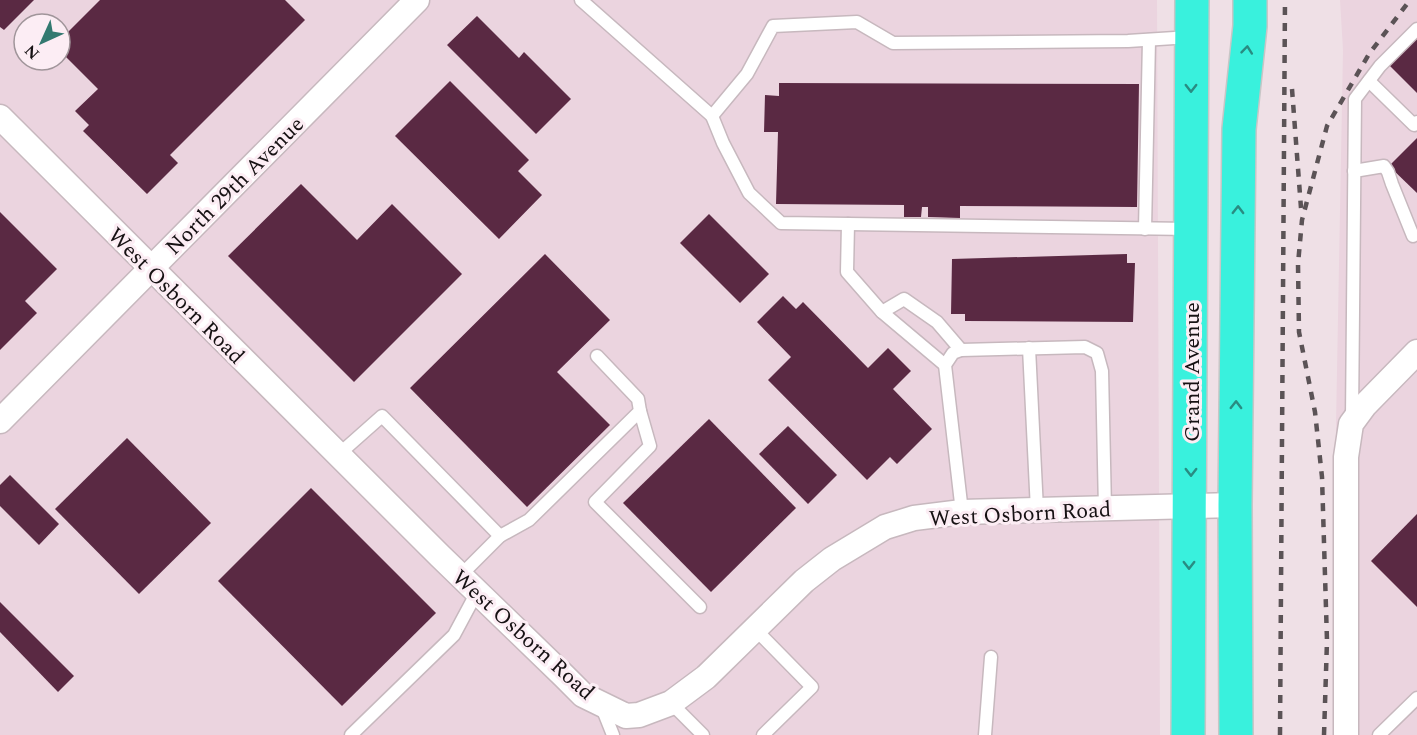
<svg xmlns="http://www.w3.org/2000/svg" width="1417" height="735" font-family="Spectral,serif">
<rect width="100%" height="100%" fill="#efe0e6"/>
<g fill="#ebd4df" fill-rule="evenodd">
<path d="M0 0H1157L1160 735H0ZM24 24H60V60H24Z"/>
<polygon points="1340,0 1417,0 1417,735 1336,735 1336,425 1343,50"/>
</g>
<g fill="#5a2943">
<polygon points="0,0 34,0 4,30 0,27"/>
<polygon points="100,0 285,0 305,20 170,155 178,163 147,194 83,131 89,125 75,111 98,89 60,51 60,40"/>
<polygon points="477,16 519,58 524,52 571,99 536,134 447,45"/>
<polygon points="1417,36 1417,93 1389,65"/>
<polygon points="450,81 529,160 518,171 542,195 499,239 395,136"/>
<polygon points="779,83 1139,84 1137,207 960,206 960,218 928,217 928,207 922,207 921,217 904,217 904,205 776,204 778,132 764,132 765,95 779,96"/>
<polygon points="1417,138 1417,193 1389,166"/>
<polygon points="301,184 357,240 392,204 462,274 354,382 228,256"/>
<polygon points="0,212 57,269 25,301 37,313 0,350"/>
<polygon points="709,214 769,274 740,303 680,243"/>
<polygon points="545,254 610,320 557,372 610,425 527,507 410,388"/>
<polygon points="1127,254 1127,263 1135,263 1133,322 965,321 965,314 951,314 952,259"/>
<polygon points="783,296 796,309 803,302 868,368 888,348 911,371 893,389 932,429 897,464 890,457 867,480 768,380 791,357 757,322"/>
<polygon points="709,419 796,508 711,592 623,503"/>
<polygon points="788,426 837,475 808,504 759,454"/>
<polygon points="127,438 211,523 139,594 55,509"/>
<polygon points="10,475 59,524 39,545 0,506 0,485"/>
<polygon points="311,488 436,613 342,706 218,581"/>
<polygon points="1417,514 1417,607 1371,561"/>
<polygon points="0,602 74,676 58,692 0,632"/>
</g>
<g fill="none" stroke-linecap="round" stroke-linejoin="round">
<defs>
<g id="lane">
<polyline points="581,0 712,116 747,74 773,26 857,22 893,43 1128,41 1190,37"/>
<polyline points="1369,81 1414,125 1417,122"/>
<polyline points="712,116 723,143 749,193 781,223 1190,229"/>
<polyline points="1354,171 1384,166 1388,172 1392,184 1413,236"/>
<polyline points="848,224 847,272 882,312 945,365"/>
<polyline points="1145,229 1149,40"/>
<polyline points="882,312 904,299 937,322 961,350"/>
<polyline points="1029,348 1037,510"/>
<polyline points="640,411 650,446 595,502 700,607"/>
<polyline points="1352,418 1355,99 1380,66 1417,29"/>
<polyline points="338,455 382,416 500,536 460,576"/>
<polyline points="962,512 945,365 953,353 961,350 1085,347 1097,353 1102,371 1105,509"/>
<polyline points="500,536 529,520 640,411 638,399 597,356"/>
<polyline points="755,629 812,687 763,735"/>
<polyline points="671,703 703,735"/>
<polyline points="601,705 613,735"/>
<polyline points="351,735 454,635 477,592"/>
<polyline points="985,735 991,657"/>
<polyline points="1379,735 1417,698"/>
</g>
<g id="street">
<polyline points="0,117 440,556 564,676 583,695 626,716 639,715 671,703 706,677 804,581 832,559 885,527 914,518 962,512 1235,505"/>
<polyline points="0,421 417,0"/>
<polyline points="1346,735 1346,457 1351,424 1365,405 1417,352"/>
</g>
<g id="highway">
<polyline points="1188,735 1192,0"/>
<polyline points="1236,735 1235,505 1239,129 1250,26 1250,0"/>
</g>
</defs>
<use href="#lane" stroke="#c7b8be" stroke-width="15"/>
<use href="#street" stroke="#c7b8be" stroke-width="27"/>
<use href="#highway" stroke="#c7c6c6" stroke-width="36"/>
<use href="#lane" stroke="#fff" stroke-width="12"/>
<use href="#street" stroke="#fff" stroke-width="24"/>
<use href="#highway" stroke="#39f1dd" stroke-width="33"/>
<g stroke="#5b5356" stroke-width="4.5" stroke-dasharray="8 8" stroke-linecap="butt">
<polyline points="1292,89 1301,208"/>
<polyline points="1280,735 1285,0"/>
<polyline points="1324,735 1327,641 1322,477 1315,412 1299,332 1298,264 1302,220 1327,126 1369,54 1410,0"/>
</g>
</g>
<defs><path id="oneway-chevron" d="M-2-3.5L2.5 0L-2 3.5" fill="none" stroke-width="1.6" stroke-linecap="round" stroke-linejoin="round" transform="scale(1.5)"/></defs>
<g stroke="#298c82">
<use href="#oneway-chevron" transform="translate(1247 50) rotate(-84)"/>
<use href="#oneway-chevron" transform="translate(1191 88) rotate(90)"/>
<use href="#oneway-chevron" transform="translate(1238 210) rotate(-89)"/>
<use href="#oneway-chevron" transform="translate(1236 405) rotate(-89)"/>
<use href="#oneway-chevron" transform="translate(1191 472) rotate(90)"/>
<use href="#oneway-chevron" transform="translate(1189 565) rotate(90)"/>
</g>
<g text-anchor="middle" stroke-width="6" stroke-linejoin="round" paint-order="stroke">
<g font-size="22" fill="#161113" stroke="#fcedf4">
<text transform="translate(234 185) rotate(-45)" y="8">North 29th Avenue</text>
<text transform="translate(177 295) rotate(45)" y="8">West Osborn Road</text>
<text transform="translate(1191 372) rotate(-90)" y="8">Grand Avenue</text>
<text transform="translate(1020 513) rotate(-3)" y="8">West Osborn Road</text>
<text transform="translate(524 634) rotate(42)" y="8">West Osborn Road</text>
</g>
</g>
<g transform="translate(42 42) rotate(225)"><circle r="28" fill="#fcedf4" stroke="#a0959a" stroke-width="1.5"/>
<path d="M0-4.5L10 22L0 15L-10 22Z" fill="#337970"/>
<text y="-9" font-size="16" font-weight="bold" text-anchor="middle" fill="#161113">N</text>
</g>
</svg>
